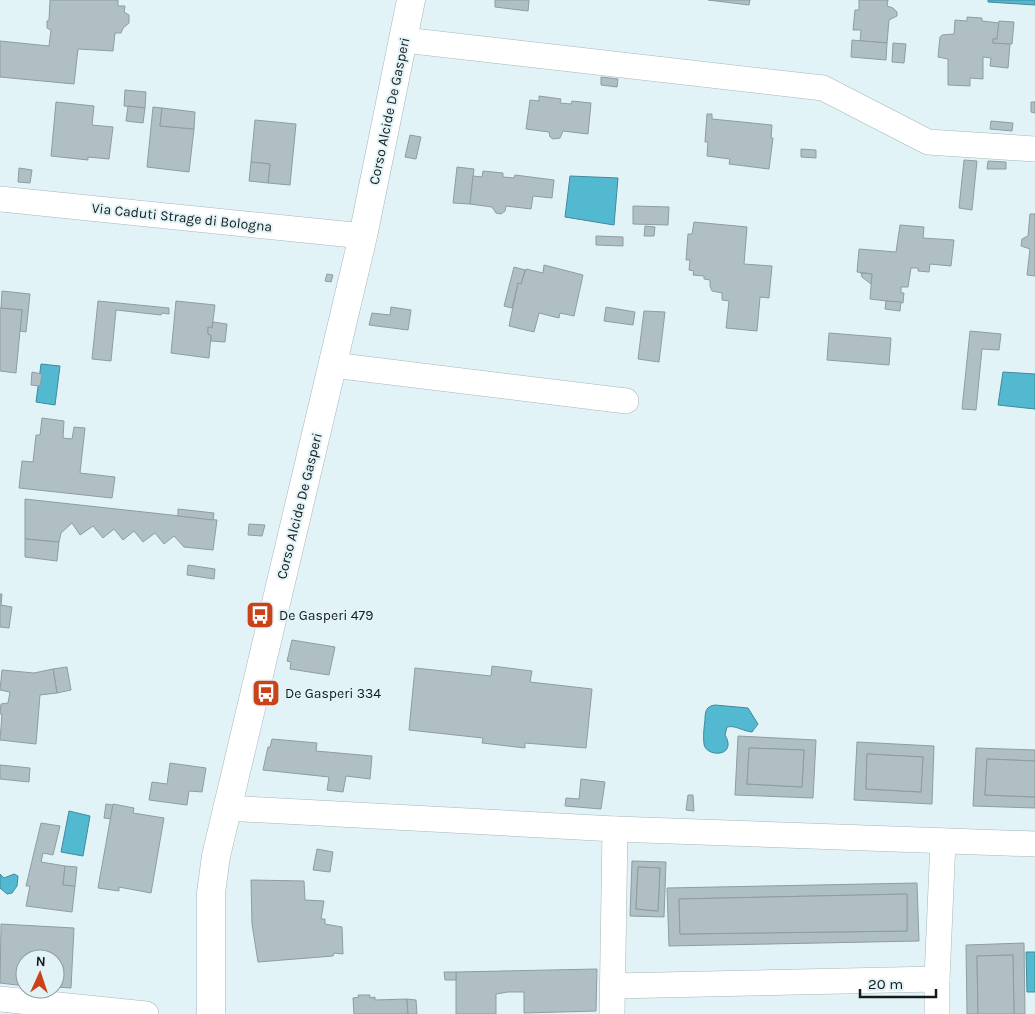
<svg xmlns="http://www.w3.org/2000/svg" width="1035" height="1014" font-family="Karla,sans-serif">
<rect width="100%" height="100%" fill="#e2f3f7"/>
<g fill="#53b9d1" stroke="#408a9b">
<polygon points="988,0 1035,0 1035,5 988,2"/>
<polygon points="570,176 618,178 614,225 565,217"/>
<polygon points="41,364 60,366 55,405 36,402"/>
<polygon points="1003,372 1035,374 1035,409 998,405"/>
<path d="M715 705 748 708 758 724 752 732C742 731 736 725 727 727L725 735C738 757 706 758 704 744 703 737 704 727 705 720 705 712 706 706 715 705Z"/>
<polygon points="69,811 90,816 83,856 61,852"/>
<polygon points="0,874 4,878 14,874 18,876 17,886 12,893 7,894 0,888"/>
<polygon points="1026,952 1035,952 1035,992 1027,992"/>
</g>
<g fill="#afbfc3" stroke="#8d9da1" fill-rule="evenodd">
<polygon points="50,0 118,0 118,6 125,6 124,12 129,15 129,23 123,28 121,33 115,33 113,51 78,49 74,84 0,77 0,41 49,46 51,30 47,28 47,21 49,20"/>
<polygon points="495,0 529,0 528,11 495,7"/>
<polygon points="708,0 750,0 749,5"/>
<polygon points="859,0 888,0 887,6 893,8 897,12 897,16 889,20 887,43 860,41 861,30 853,30 855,10 859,10"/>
<polygon points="967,17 982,18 982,21 999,23 997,39 993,39 993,43 1010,44 1008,68 990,66 991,58 983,57 983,79 970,78 970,86 948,85 948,59 938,57 940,37 942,35 954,34 955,20 967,21"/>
<polygon points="999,21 1014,22 1012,44 993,43 993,39 997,39"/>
<polygon points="852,40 887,43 886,60 851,57"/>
<polygon points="893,43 906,44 904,63 892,62"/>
<polygon points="601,77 618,79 617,87 601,85"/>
<polygon points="125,90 146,92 145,108 124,106"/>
<polygon points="539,96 561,99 560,103 571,104 572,101 591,103 588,134 563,131 560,138 553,139 550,137 549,132 526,129 530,100 539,101"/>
<polygon points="56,102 94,106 92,125 113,127 109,159 88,157 88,160 51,156"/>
<polygon points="1031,102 1035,102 1035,113 1031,112"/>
<polygon points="128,106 145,108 143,123 126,121"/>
<polygon points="153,107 162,108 160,126 194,129 189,172 147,167"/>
<polygon points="162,108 195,112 194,129 160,126"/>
<polygon points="707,114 712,114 712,119 772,125 771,138 773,138 769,169 729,164 730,159 707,156 708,142 705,142"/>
<polygon points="255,120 296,124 290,185 268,183 270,164 251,162"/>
<polygon points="991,121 1013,123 1012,131 990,129"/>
<polygon points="410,135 421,137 416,159 405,157"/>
<polygon points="801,149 816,150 816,158 801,157"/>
<polygon points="964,160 977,161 972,210 959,208"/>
<polygon points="988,161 1006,162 1006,169 987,169"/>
<polygon points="251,162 270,164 268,183 249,181"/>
<polygon points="457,167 474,169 470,204 453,203"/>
<polygon points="19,168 32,170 30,183 18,182"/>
<polygon points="483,171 503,173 503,177 514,178 515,175 554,180 552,198 533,196 531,209 506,206 505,211 501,214 496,213 492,207 470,204 473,176 482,177"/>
<polygon points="633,206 669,207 668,225 633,224"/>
<polygon points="1030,214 1035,214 1035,276 1027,275 1030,249 1021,246 1022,239 1028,236"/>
<polygon points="694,222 747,227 744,264 772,266 769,298 760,297 757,331 726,328 729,301 722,300 722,293 712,291 710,286 710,280 704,279 704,276 693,275 694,271 689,270 690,260 686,260 688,234 692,234"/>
<polygon points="900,225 924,227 923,238 954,240 951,266 930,264 929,272 918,271 918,268 911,268 908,287 901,287 901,293 904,293 903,303 870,299 872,274 857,272 859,249 896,252"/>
<polygon points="645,226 655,227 654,236 644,236"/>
<polygon points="596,236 623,237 623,246 596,245"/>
<polygon points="544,265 583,275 574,316 560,313 559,318 539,313 534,332 509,326 518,283 521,284 526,269 543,273"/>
<polygon points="514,267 525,270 521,284 518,283 512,308 504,306"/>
<polygon points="861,273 872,274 871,284 862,277"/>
<polygon points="327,274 333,275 331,282 325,281"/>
<polygon points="2,291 30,294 26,332 20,331 22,310 1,308"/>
<polygon points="98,301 169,308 169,314 162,313 161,315 116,310 111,361 92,359"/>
<polygon points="176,301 215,305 212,328 208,327 208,334 211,335 209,358 171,353"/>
<polygon points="886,301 901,302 900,311 885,309"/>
<polygon points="391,307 411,310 408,330 369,325 372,313 390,315"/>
<polygon points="606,307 635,312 633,325 604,321"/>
<polygon points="0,308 22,310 16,373 0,371"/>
<polygon points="644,311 665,312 659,362 638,359"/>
<polygon points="213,322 227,324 225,342 211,341 211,335 208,334 208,327 212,328"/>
<polygon points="970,331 1001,334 999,350 982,349 976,410 962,409"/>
<polygon points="829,333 891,338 889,365 827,360"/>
<polygon points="32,372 42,374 40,386 31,385"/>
<polygon points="42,418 64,421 63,438 72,439 74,427 85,428 80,473 115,477 112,498 19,488 22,461 33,462 36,435 40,435"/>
<polygon points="25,499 217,520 213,550 184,547 174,536 164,544 155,533 143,542 134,531 123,540 114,529 103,538 93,526 80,535 72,523 61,533 59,542 25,539"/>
<polygon points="178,509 214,513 213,520 178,516"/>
<polygon points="249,524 265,525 262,536 248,535"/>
<polygon points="25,539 59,542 57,561 25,557"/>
<polygon points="188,565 215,569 214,579 187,575"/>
<polygon points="0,594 2,594 1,605 12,607 9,628 0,627"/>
<polygon points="292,640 335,647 329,675 290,669 291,662 287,661"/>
<polygon points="492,666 532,671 530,682 592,689 586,748 525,743 525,748 482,743 483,738 409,730 415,668 491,676"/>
<polygon points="67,667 71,690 57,693 53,669"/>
<polygon points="53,669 57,693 40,695 36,744 0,740 2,714 0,714 1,704 8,703 10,692 0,690 2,670 34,673"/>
<path d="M738 736 816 740 813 798 735 795ZM749 748 804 750 802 787 747 784Z"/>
<polygon points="272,739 317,743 316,751 372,756 370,779 346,776 343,792 327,790 329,777 263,770 268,747 270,747"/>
<path d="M857 742 934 746 932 804 854 800ZM867 754 923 757 921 792 866 789Z"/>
<polygon points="749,748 804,750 802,787 747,784"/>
<polygon points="976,748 1035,750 1035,761 987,759 985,795 1035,797 1035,808 973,806"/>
<polygon points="867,754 923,757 921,792 866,789"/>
<polygon points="987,759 1035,761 1035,797 985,795"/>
<polygon points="170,763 206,768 202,792 189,791 187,805 149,800 152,782 167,784"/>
<polygon points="0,765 30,768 29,782 0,779"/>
<polygon points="581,779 605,782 601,809 565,806 566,798 579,799"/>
<polygon points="688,795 693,795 694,811 686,810"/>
<polygon points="106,804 113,805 111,819 104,818"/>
<polygon points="113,804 134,808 133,813 164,818 151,893 119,887 119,891 98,888"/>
<polygon points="41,823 60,826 53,855 43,853 41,862 65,866 63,885 75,886 72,912 26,906 30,886 26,886"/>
<polygon points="317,849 333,852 330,872 313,870"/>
<path d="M632 861 666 862 664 917 630 916ZM638 867 660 868 658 911 636 909Z"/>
<polygon points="65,866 77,867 75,886 63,885"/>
<polygon points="638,867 660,868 658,911 636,909"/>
<polygon points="251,880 304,881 305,900 324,901 321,919 325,919 325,924 342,927 343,954 334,953 333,956 258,962 252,924"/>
<path d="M917 883 919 941 669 946 667 888ZM907 894V931L680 934 679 899Z"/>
<polygon points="907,894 907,931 680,934 679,899"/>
<polygon points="1,924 74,928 71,988 55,987 55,959 25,959 25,986 0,983"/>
<polygon points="1024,943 1025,1014 1014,1014 1013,955 977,956 978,1014 967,1014 966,945"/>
<polygon points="1013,955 1014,1014 978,1014 977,956"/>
<polygon points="597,969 596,1011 524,1013 524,992 508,992 496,994 496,1014 456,1014 456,972"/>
<polygon points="444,972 456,972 456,980 445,980"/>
<polygon points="358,995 370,995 370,998 375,997 375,1000 407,999 408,1014 354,1014 353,998 359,997"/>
<polygon points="407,999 416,1000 417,1014 408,1014"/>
</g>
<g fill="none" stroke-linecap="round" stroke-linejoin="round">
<defs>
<g id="minor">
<polyline points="404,40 823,88 928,142 1035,149"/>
<polyline points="0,199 363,236"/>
<polyline points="333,365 626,401"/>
<polyline points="226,808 615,829 1035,844"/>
<polyline points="613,986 937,979"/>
<polyline points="0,999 146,1014"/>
<polyline points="612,1014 615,829"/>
<polyline points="937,1014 937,979 943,841"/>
</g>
<polyline id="tertiary" points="211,1014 211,893 216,856 363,236 411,0"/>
</defs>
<use href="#minor" stroke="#a6b6ba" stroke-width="26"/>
<use href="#tertiary" stroke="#a6b6ba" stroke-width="29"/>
<use href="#minor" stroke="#fff" stroke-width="25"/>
<use href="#tertiary" stroke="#fff" stroke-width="28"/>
</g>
<defs>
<symbol id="bus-square" viewBox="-11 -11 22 22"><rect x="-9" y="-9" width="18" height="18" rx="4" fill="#ca4219" stroke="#e2f3f7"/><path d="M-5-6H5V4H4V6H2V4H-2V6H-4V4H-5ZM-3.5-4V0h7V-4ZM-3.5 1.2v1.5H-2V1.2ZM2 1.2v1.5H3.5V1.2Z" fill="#fff"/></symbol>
</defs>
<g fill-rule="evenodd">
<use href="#bus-square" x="244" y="599" width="32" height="32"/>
<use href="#bus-square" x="250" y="677" width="32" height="32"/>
</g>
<g text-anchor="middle" stroke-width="4" stroke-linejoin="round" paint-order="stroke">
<g font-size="14" fill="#151b1c" stroke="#e2f3f7">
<text transform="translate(389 111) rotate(-78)" y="5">Corso Alcide De Gasperi</text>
<text transform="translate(182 217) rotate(6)" y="5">Via Caduti Strage di Bologna</text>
<text transform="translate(299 506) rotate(-76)" y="5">Corso Alcide De Gasperi</text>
</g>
<g font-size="14" fill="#151b1c" stroke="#e2f3f7" text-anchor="start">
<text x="279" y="620">De Gasperi 479</text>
<text x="285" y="698">De Gasperi 334</text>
</g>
</g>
<g transform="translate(40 974) rotate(3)"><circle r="24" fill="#e2f3f7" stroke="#909d9f"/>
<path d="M0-4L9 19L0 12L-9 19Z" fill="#ca4219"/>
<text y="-8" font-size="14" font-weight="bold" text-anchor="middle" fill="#151b1c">N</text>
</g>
<path d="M860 989v8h76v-8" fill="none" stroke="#151b1c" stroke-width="2.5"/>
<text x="868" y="989" font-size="15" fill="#151b1c" stroke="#e2f3f7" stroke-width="4" paint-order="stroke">20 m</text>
</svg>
